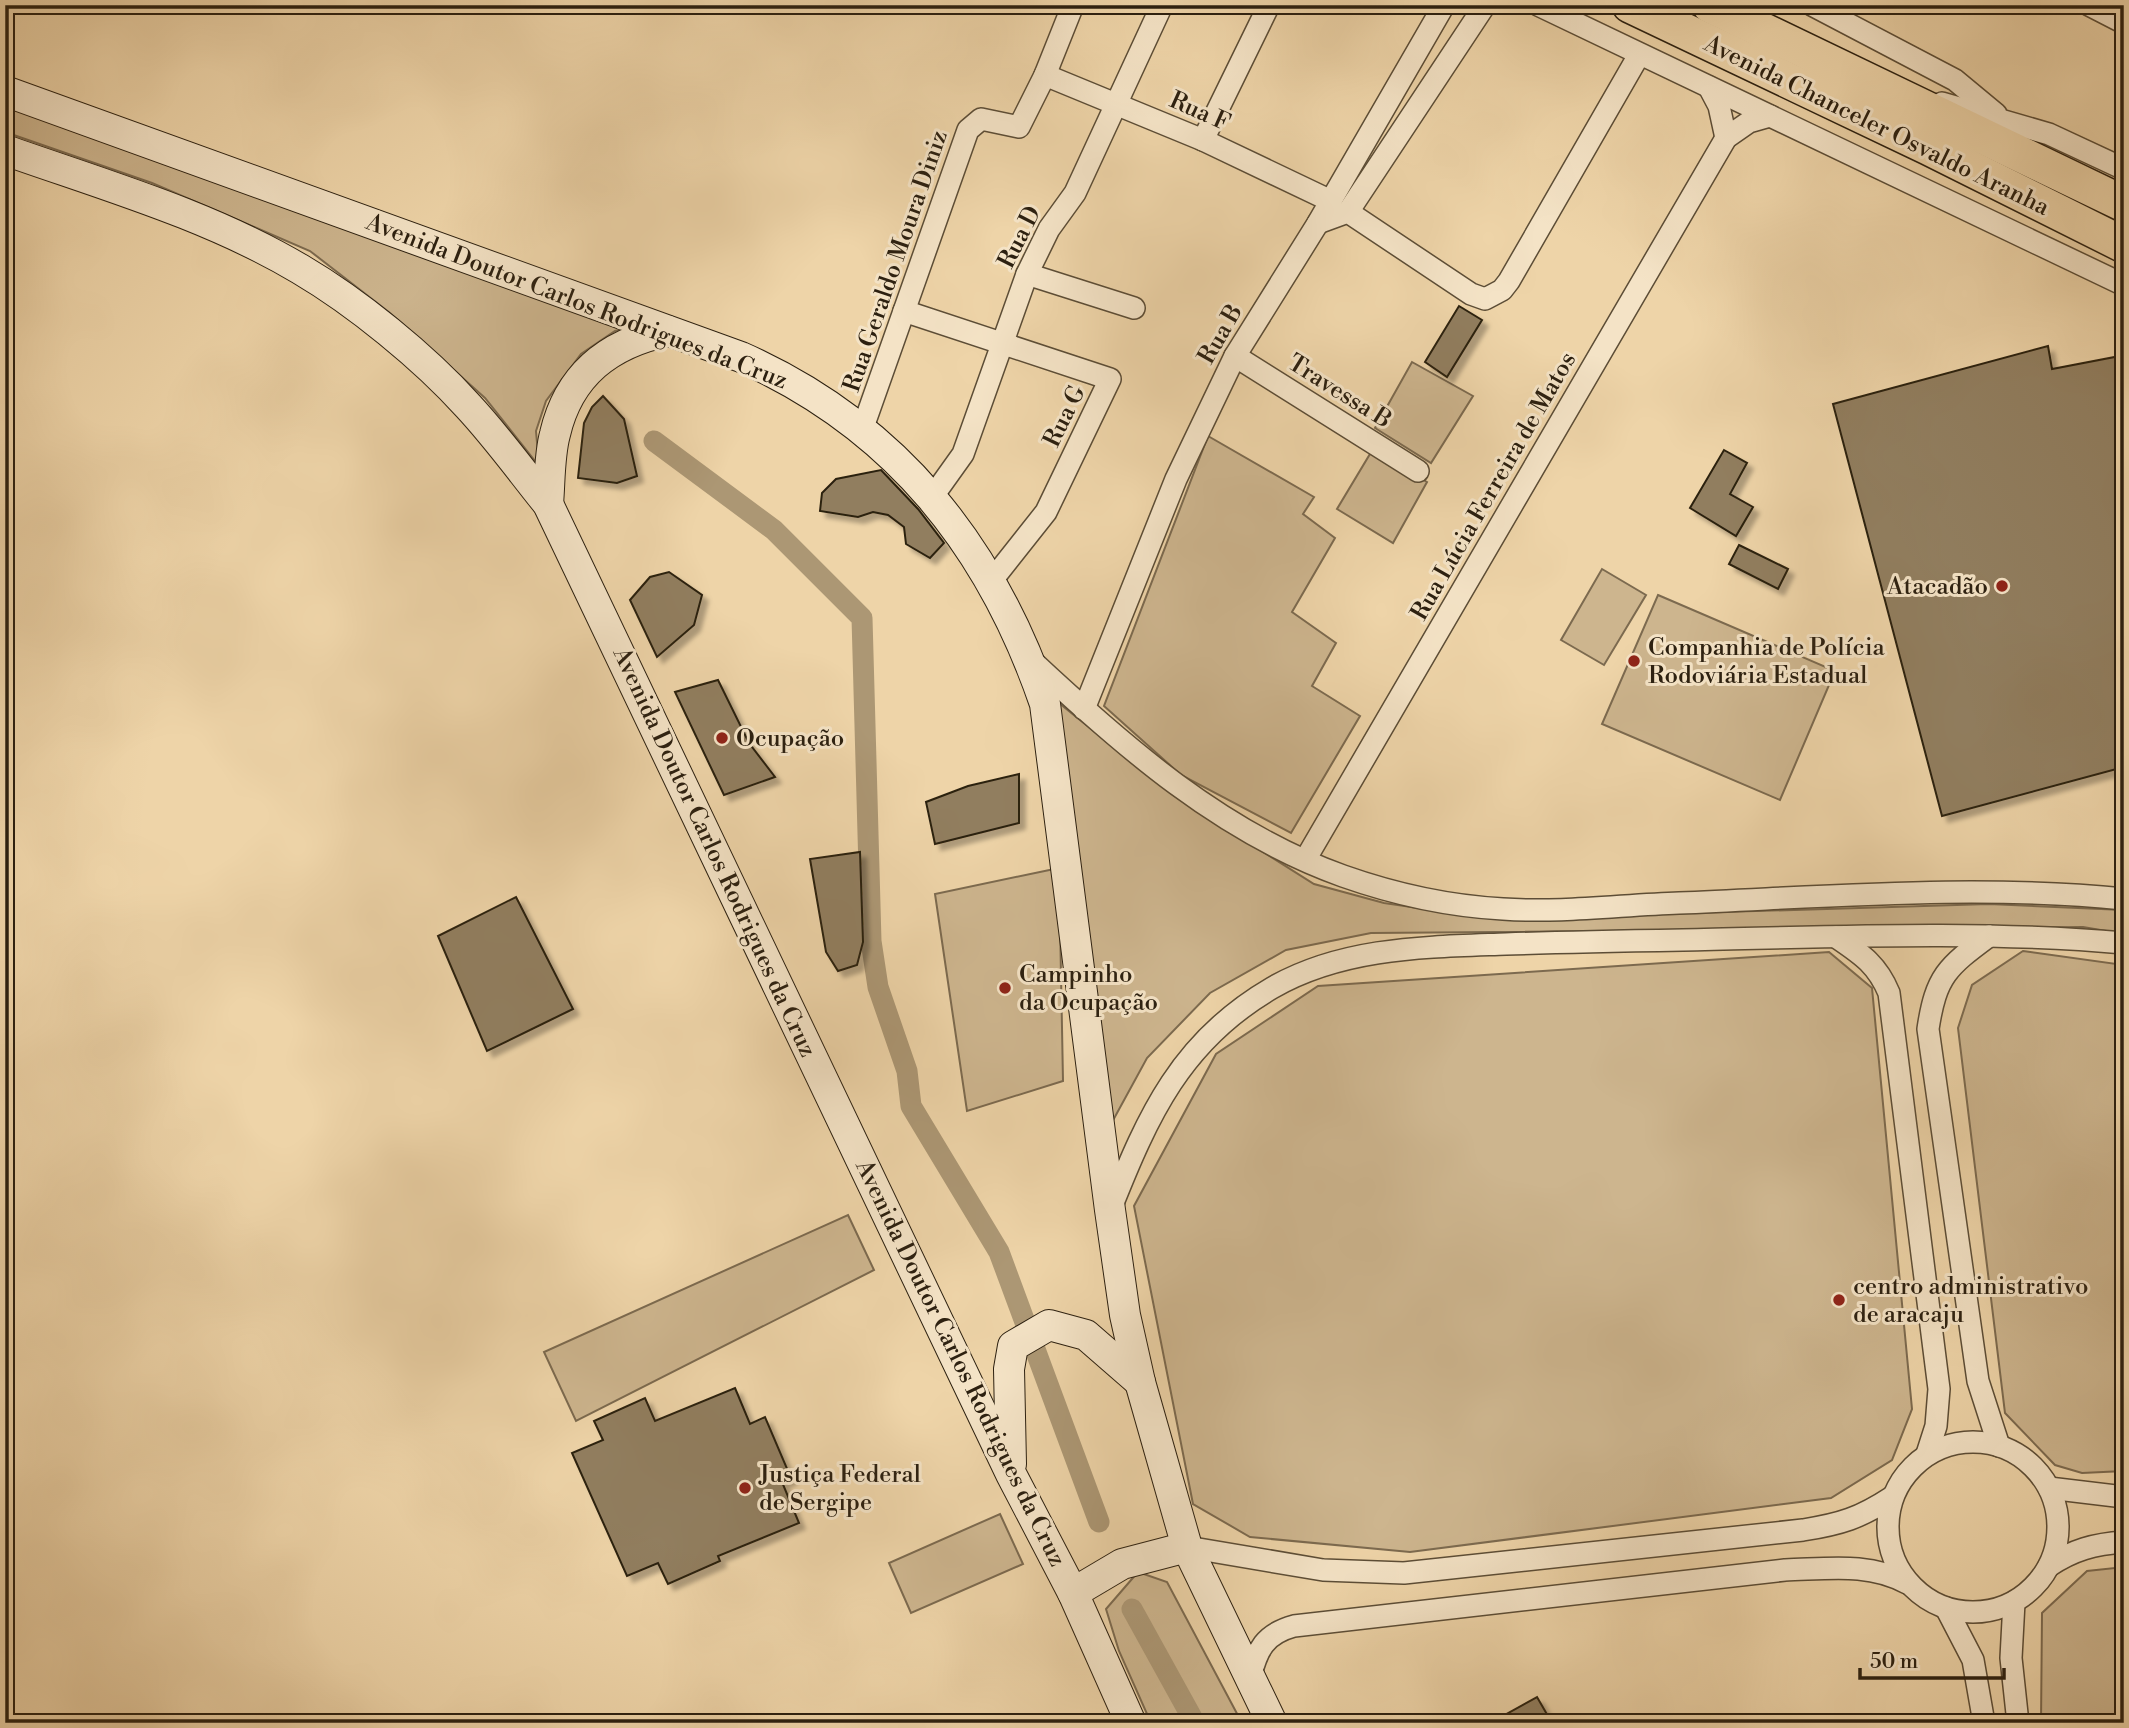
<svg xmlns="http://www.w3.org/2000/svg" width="2129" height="1728" font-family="'Libre Bodoni',serif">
<defs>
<filter id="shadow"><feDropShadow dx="6" dy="6" stdDeviation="2" flood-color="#0004"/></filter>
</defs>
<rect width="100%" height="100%" fill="#eed4a8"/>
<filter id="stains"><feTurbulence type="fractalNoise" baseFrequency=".00286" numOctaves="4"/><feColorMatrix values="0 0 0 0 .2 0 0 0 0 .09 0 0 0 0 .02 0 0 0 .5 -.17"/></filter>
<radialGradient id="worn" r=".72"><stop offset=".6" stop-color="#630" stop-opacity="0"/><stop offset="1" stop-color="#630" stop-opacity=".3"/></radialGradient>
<g fill="#cdb58e" stroke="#7c6a4f" stroke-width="2">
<polygon points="5,93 651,322 615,331 581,354 546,401 536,431 539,466 485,398 390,313 310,251 152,183 5,132"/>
<polygon points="1412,362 1473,396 1431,463 1375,428"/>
<polygon points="1208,436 1314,497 1303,514 1335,538 1292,612 1336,643 1312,686 1360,716 1291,833 1181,775 1104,706"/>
<polygon points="1373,449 1427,482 1393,543 1337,509"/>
<polygon points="1602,569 1646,595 1604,665 1561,640"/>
<polygon points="1658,595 1835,671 1780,800 1602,724"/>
<polygon points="1049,695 1173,795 1314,884 1384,903 1494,919 1989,904 2124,910 2124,934 2083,927 1371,933 1286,950 1210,993 1147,1058 1105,1135"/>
<polygon points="1059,868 1063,1081 967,1111 935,894"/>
<polygon points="2023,951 2124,965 2124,1471 2082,1473 2055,1465 2005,1413 1958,1028 1972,985"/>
<polygon points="1829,952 1872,988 1912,1409 1892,1460 1831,1498 1410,1552 1250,1537 1193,1504 1134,1206 1216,1054 1318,986"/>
<polygon points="848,1215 874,1270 576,1421 544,1352"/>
<polygon points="1000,1514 1023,1564 911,1613 889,1563"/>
<polygon points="2124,1567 2124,1723 2041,1723 2042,1613 2087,1571"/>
<polygon points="1138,1572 1167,1582 1242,1723 1151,1723 1119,1651 1106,1609"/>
</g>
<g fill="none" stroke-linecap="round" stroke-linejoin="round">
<g stroke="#ac9774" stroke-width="21">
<polyline points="654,441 774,530 862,618 871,941 878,987 907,1071 911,1106 999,1252 1099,1522"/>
<polyline points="1132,1609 1195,1723"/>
</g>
</g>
<g fill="#917e5f" stroke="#2c2010" stroke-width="2" filter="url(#shadow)">
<polygon points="1459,306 1482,320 1447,377 1425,362"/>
<polygon points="2048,346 2052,369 2120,356 2124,371 2124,767 1942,816 1833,404"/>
<polygon points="603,396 624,419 637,476 617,483 578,478 584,423 592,407"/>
<polygon points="1724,450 1747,463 1730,494 1753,507 1736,536 1690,508"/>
<polygon points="881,470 918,509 944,543 930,558 906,544 904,527 888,515 873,512 858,517 820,511 822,493 836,479"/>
<polygon points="1739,545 1788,569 1778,589 1729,564"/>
<polygon points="669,572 702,595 694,625 657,657 630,600 650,577"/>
<polygon points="718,680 749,743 775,777 724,795 675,692"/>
<polygon points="1019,774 1019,823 935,844 926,802 968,786"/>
<polygon points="860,852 863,942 857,965 838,971 826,952 810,859"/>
<polygon points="516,897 573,1009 487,1051 438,936"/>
<polygon points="735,1388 750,1424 765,1417 791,1478 782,1482 799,1523 718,1556 720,1561 668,1584 658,1563 627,1576 572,1453 603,1440 594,1421 645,1398 655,1421"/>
<polygon points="1537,1697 1552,1723 1490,1723"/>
</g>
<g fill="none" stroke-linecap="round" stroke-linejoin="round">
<defs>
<g id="street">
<polyline points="1538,5 2124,285"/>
<polyline points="1812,5 1955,80 1996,114"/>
<polyline points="2089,5 2124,23"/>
<polyline points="1045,75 1203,140 1331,201"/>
<polyline points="1709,87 1719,106 1726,138"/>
<polyline points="1942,103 2049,134 2124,169"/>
<polyline points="1203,140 1269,5"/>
<polyline points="1348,212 1485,5"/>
<polyline points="1318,223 1348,212 1471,294 1485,299 1502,290 1509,281 1639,55"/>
<polyline points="1027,274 1134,308"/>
<polyline points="904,311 1110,379 1046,512 989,584"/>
<polyline points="1235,356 1418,471"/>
<polyline points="862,430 968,130 981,119 1019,127 1045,75 1073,5"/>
<polyline points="933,496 963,454 1027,274 1049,229 1075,193 1162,5"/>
<path d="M1031 660C1123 746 1222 833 1343 876 1394 894 1448 906 1503 909 1560 913 1621 905 1679 903 1826 897 1976 884 2124 899"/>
<polyline points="1084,709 1176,479 1235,356 1318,223 1444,5"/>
<polyline points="1305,860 1726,138 1749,122 1770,116"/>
<path d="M1989 936C1947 967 1936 976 1928 1029L1978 1381 1999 1446"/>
<path d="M1836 937C1861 954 1877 964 1889 993L1939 1389 1936 1426 1927 1454"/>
<path d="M1111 1208C1148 1115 1181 1041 1272 988 1343 947 1427 947 1506 944 1565 942 1624 941 1683 940 1830 937 1978 930 2124 943"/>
<circle cx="1973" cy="1527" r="85"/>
<polyline points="2049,1488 2124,1497"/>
<path d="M1187 1547 1323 1570 1404 1573 1803 1530C1841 1524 1860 1518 1892 1497"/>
<path d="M2049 1566C2073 1550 2094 1544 2124 1542"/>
<polyline points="2014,1602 2011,1658 2018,1723"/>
<polyline points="1946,1608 1973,1660 1984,1723"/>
<path d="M1250 1678C1257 1649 1265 1634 1294 1626L1785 1570C1827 1569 1869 1562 1907 1583"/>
</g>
<g id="secondary">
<path d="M5 91 741 357C896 426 991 546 1045 704L1110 1210 1125 1315 1140 1382 1187 1547 1272 1723"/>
<path d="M5 150C104 185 209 215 300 269 356 302 424 357 468 406 497 437 522 472 548 504L1011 1474 1073 1593 1131 1723"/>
<path d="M548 504C550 482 549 456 555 434 569 374 610 343 668 331"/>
<polyline points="1011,1464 1009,1369 1013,1346 1049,1325 1086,1335 1140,1382"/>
<polyline points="1073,1593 1122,1564 1187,1547"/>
</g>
<g id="primary">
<polyline points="1630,5 1928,147 2124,245"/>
<polyline points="1710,5 2124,204"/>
</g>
</defs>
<use href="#street" stroke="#5c4d36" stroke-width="24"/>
<use href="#secondary" stroke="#2c2010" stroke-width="32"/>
<use href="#primary" stroke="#2c2010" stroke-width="38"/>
<use href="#street" stroke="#f4e3c6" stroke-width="21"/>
<use href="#secondary" stroke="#f4e3c6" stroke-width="30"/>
<use href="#primary" stroke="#eed4a8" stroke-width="35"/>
</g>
<g fill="#8f2418" stroke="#f4e3c6" stroke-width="2.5">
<circle cx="2002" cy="586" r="7"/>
<circle cx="1634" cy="661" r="7"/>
<circle cx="722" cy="738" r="7"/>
<circle cx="1005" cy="988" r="7"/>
<circle cx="1839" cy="1300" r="7"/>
<circle cx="745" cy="1488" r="7"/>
</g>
<g text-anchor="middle" stroke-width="6" stroke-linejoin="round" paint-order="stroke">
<g font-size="24" fill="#2c2010" stroke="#f4e3c6">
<text transform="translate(1200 111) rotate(24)" y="8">Rua F</text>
<text transform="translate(1877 125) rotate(26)" y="8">Avenida Chanceler Osvaldo Aranha</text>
<text transform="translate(1019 237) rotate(-63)" y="8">Rua D</text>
<text transform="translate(895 261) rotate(-71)" y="8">Rua Geraldo Moura Diniz</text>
<text transform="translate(577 301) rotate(21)" y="8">Avenida Doutor Carlos Rodrigues da Cruz</text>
<text transform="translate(1220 334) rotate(-60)" y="8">Rua B</text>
<text transform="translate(1340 391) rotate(32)" y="8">Travessa B</text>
<text transform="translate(1064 416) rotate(-64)" y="8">Rua G</text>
<text transform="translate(1493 486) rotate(-60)" y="8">Rua Lúcia Ferreira de Matos</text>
<text transform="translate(715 852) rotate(65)" y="8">Avenida Doutor Carlos Rodrigues da Cruz</text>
<text transform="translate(961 1363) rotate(64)" y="8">Avenida Doutor Carlos Rodrigues da Cruz</text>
</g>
<g font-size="24" fill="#2c2010" stroke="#f4e3c6" text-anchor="start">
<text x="1988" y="594" text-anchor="end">Atacadão</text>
<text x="1648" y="655">Companhia de Polícia<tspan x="1648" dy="28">Rodoviária Estadual</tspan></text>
<text x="736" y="746">Ocupação</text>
<text x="1019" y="982">Campinho<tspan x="1019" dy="28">da Ocupação</tspan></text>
<text x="1853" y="1294">centro administrativo<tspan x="1853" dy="28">de aracaju</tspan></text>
<text x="759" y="1482">Justiça Federal<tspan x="759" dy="28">de Sergipe</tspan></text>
</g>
</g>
<rect width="2129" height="1728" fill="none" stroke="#eed4a8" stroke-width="28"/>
<rect x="7" y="7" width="2115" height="1714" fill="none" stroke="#2c2010" stroke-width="3.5"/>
<rect x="14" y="14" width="2101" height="1700" fill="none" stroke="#2c2010" stroke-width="2"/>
<path d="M1860 1668v10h144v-10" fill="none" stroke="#2c2010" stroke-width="3.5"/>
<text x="1870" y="1668" font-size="21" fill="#2c2010" stroke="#f4e3c6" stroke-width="5" paint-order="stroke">50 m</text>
<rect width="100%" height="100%" filter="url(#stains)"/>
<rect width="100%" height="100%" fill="url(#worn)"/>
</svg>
